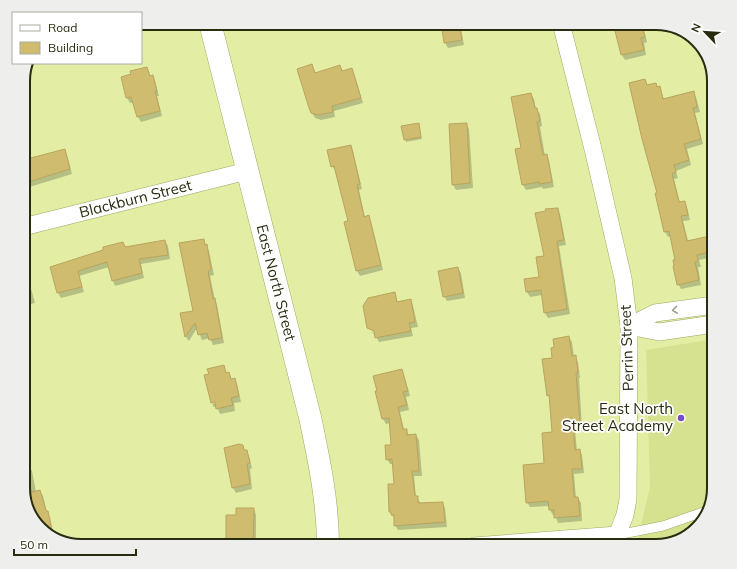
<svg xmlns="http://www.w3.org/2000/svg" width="737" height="569" font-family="Mulish,sans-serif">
<rect width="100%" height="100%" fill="#e3eea4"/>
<polygon fill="#d7e291" points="714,339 714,488 702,524 682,540 656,546 636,546 650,487 646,350"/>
<g fill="#0003">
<polygon points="442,23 460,23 464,45 448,48 445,43"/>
<polygon points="478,23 518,23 481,30"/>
<polygon points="641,25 644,30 647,42 644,43 646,55 625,60 622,55"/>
<polygon points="312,65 316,74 340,66 343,71 351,69 354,74 363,103 334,111 335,117 321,120 315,118 310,110"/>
<polygon points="147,68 151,77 152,76 155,81 159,96 157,96 162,116 141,122 138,117 134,102 130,103 127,98"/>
<polygon points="645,80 648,86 656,84 658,88 659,87 664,99 693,92 696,97 700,112 695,113 703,144 687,149 691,165 676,171 678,178 674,179 680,203 684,202 687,207 690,220 683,221 688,241 714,236 714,257 699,260 701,267 698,267 701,285 681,289 678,284 676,260 671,236 668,237 665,232 657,194 658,193"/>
<polygon points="531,94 534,99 536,109 540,114 542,126 540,127 545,156 546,155 549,160 554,187 543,189 542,187 526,190 523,185 517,150 522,149"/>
<polygon points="418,124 422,139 406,142 402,127"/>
<polygon points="466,124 469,129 473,188 456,190 453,185"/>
<polygon points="350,146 353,151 362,189 359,190 365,217 368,217 371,222 383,270 360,276 357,271 345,223 349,222 336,171 332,166"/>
<polygon points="65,150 67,155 72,174 23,189 23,162"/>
<polygon points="557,209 560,214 566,245 559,246 570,314 548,318 545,313 542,295 530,297 527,292 525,280 540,278"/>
<polygon points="203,240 209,251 214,275 210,276 215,300 217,305 224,343 213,345 210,338 202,340 197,328 189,341 186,337 181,314 194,311"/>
<polygon points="165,241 168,246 170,259 141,264 144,278 115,286 113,281 109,267 79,276 84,292 61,298 58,293 51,267 105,251 123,243 126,248"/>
<polygon points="458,268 461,273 465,298 447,301 444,296"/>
<polygon points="30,287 32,292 35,303 23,306 23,289"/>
<polygon points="395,294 398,303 410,301 413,306 418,327 411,328 413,336 379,342 375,335 370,331 377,335"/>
<polygon points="569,337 572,342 574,357 575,357 578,362 580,378 579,378 582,428 575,429 577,451 580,451 582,455 584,473 574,474 576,498 578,498 581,503 582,521 558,523 555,514 553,515 550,510 550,506 530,507 527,502 545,463 553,433 551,400 548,395 554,358"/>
<polygon points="224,366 227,374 229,373 232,380 234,379 237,384 241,402 234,403 235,411 220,414 217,407 214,407 212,404 220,402 210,375"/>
<polygon points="401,370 404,375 410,396 406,397 409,410 400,412 404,430 406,430 409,435 416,435 419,440 422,476 414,476 416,497 420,502 420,504 442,503 445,508 447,527 398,530 395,525 395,520 390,511 395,485 393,464 390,464 387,459 392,446 390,423 386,424 383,419"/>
<polygon points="242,446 249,456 252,468 250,469 252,489 236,493 233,488"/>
<polygon points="23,462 27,467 29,466 32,471 36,492 40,491 43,496 47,512 50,517 54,537 45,534 29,514 23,492"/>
<polygon points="254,509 256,515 256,546 227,546 237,516"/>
</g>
<g fill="#d0bc6e" stroke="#b8a55e">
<polygon points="441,23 459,23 462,40 444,43"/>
<polygon points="613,23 641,23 645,37 641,38 644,50 621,55"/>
<polygon points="312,64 315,73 340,65 342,71 352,68 361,98 332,106 333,112 318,115 311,113 309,108 297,69"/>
<polygon points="147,67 150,76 153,75 157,91 155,91 160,111 137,117 131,97 126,98 121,77 131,74 130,71"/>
<polygon points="645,79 647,85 656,83 657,87 660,86 663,99 694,91 697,107 693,108 701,139 684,144 689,160 674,165 676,172 672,174 679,202 685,201 688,215 681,216 687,241 710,236 711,238 714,238 714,251 697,255 698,262 695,262 699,280 677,285 673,266 674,266 673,260 675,260 669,231 664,232 655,193 657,193 642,139 629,83"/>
<polygon points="531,93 535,108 537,108 540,121 537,122 543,155 547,154 552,182 539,184 539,182 522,185 515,149 521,148 511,97"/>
<polygon points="419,123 421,137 404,140 401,126"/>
<polygon points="467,123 470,183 452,185 449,124"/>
<polygon points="351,145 360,184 357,185 364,217 369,215 381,265 356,271 344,222 348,221 334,166 331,167 327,150"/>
<polygon points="65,149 70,169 28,182 23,160"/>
<polygon points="558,208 564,240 557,241 567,309 544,313 541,290 526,292 524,279 539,277 536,257 544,256 535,213 546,211 545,209"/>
<polygon points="204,239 205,245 207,244 211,270 208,271 213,299 215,298 222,338 209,340 207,333 198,335 195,323 185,337 180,313 193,311 179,243"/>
<polygon points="165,240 168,255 139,259 142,273 112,281 107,262 78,271 82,287 57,293 50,267 103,250 103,247 123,242 125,247"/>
<polygon points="458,267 463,293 443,297 438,271"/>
<polygon points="395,292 397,302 411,299 415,322 409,323 411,331 375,338 374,331 367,328 363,306 368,298"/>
<polygon points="569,336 572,356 576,355 578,373 576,373 580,424 573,424 575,450 580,449 582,469 572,469 574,497 578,497 580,516 554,518 554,510 549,510 548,501 526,503 523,465 544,463 542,433 552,432 549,395 547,396 542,359 552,358 551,348 554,347 553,339"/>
<polygon points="224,365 226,373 229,372 231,379 235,378 239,396 231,398 233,405 216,409 215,402 211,403 204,375 209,374 207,369"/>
<polygon points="402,369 408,391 403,392 407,405 398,407 403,429 407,429 407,435 416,434 419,471 412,471 415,496 418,496 418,503 443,502 445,522 394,526 394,515 391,515 391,512 389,512 388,484 394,484 392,459 386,460 385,445 391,445 389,418 382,419 375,391 377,391 373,376"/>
<polygon points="239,444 243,445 244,450 247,450 250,463 247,464 250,484 232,488 224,448"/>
<polygon points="40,490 46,511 48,511 53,536 45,534 29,514 24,494"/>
<polygon points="236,508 254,508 253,546 226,546 226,515 236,515"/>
</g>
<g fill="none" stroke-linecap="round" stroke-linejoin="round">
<defs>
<polyline id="service" points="616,546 617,535 663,526 706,511"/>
<g id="minor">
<path id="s1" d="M23 227 247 171"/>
<polyline points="629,326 655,313 714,305"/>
<polyline points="629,326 659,332 714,324"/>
<polyline points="474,546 617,535 625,515 628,499 629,326 623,278 593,149 561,23"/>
</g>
<g id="secondary">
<path id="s2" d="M210 23 310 417C319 460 328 502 328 546"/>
</g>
</defs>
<use href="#service" stroke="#9ea861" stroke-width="10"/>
<use href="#minor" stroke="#9ea861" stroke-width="18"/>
<use href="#secondary" stroke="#9ea861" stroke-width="23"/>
<use href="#service" stroke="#fff" stroke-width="9"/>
<use href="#minor" stroke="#fff" stroke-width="17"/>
<use href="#secondary" stroke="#fff" stroke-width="22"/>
</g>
<defs><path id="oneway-chevron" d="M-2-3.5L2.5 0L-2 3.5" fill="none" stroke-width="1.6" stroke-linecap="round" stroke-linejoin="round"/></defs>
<use stroke="#9fa093" href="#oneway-chevron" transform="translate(675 310) rotate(172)"/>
<circle fill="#764dc5" stroke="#fff" stroke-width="1.5" cx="681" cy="418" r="4"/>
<g text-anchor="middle" stroke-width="3.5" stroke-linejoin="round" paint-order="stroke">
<g font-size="15" fill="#292c0f" stroke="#fff">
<text dy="5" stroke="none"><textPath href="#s1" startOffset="116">Blackburn Street</textPath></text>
<text dy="5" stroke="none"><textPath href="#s2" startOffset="268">East North Street</textPath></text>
<text transform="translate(627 348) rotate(-92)" y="5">Perrin Street</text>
</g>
<g font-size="15" fill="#292c0f" stroke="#fff" text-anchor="end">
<text x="673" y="414">East North<tspan x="673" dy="17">Street Academy</tspan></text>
</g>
</g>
<path d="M0 0H737V569H0ZM81 30H656A51 51 0 0 1 707 81V488A51 51 0 0 1 656 539H81A51 51 0 0 1 30 488V81A51 51 0 0 1 81 30Z" fill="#eeeeec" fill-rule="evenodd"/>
<path fill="none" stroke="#292c0f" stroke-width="2" d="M81 30H656A51 51 0 0 1 707 81V488A51 51 0 0 1 656 539H81A51 51 0 0 1 30 488V81A51 51 0 0 1 81 30Z"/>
<rect x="12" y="12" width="130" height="52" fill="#ffffff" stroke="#a9ab9f"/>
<rect x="20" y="25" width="20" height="6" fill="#ffffff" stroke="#a9ab9f"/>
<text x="48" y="32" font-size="12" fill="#292c0f">Road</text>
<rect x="20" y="42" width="20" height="12" fill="#d0bc6e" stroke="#a9ab9f"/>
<text x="48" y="52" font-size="12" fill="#292c0f">Building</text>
<g transform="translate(705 32) rotate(295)" stroke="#ffffff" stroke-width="3" paint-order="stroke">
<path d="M0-3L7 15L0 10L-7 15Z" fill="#292c0f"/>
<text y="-6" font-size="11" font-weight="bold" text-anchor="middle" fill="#292c0f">N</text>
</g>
<path d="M14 549v6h122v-6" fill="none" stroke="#292c0f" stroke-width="2"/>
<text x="20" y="549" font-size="12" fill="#292c0f" stroke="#ffffff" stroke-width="3" paint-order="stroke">50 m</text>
</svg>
